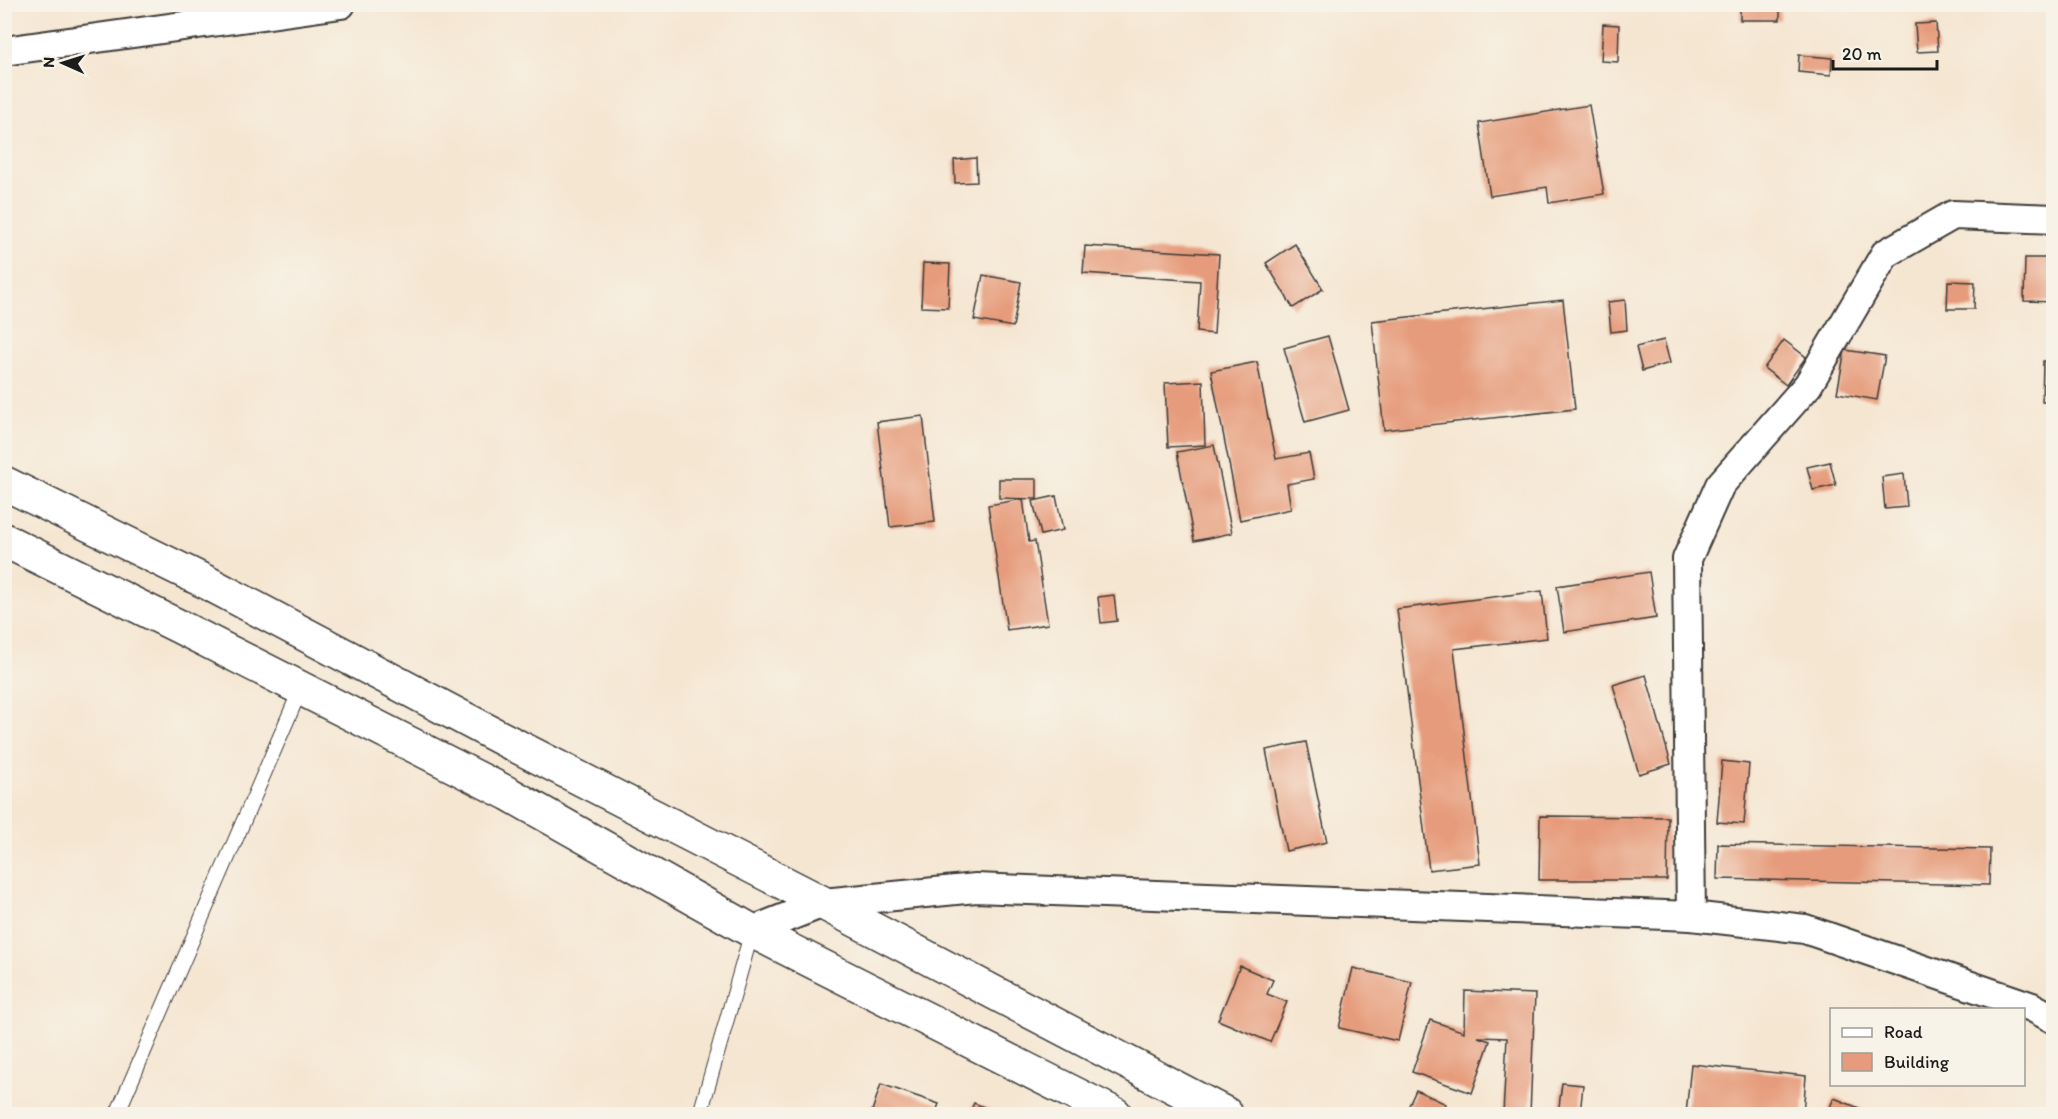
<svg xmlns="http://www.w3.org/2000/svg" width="2058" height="1119" font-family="Itim,sans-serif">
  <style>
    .building { fill: #e69c7c }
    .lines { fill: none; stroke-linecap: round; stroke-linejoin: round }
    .lane-casing { stroke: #3d3a37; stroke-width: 16 }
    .street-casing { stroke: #3d3a37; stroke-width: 32 }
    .primary-casing { stroke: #3d3a37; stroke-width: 36 }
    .lane { stroke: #fff; stroke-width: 14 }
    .street { stroke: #fff; stroke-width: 28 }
    .primary { stroke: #fff; stroke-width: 33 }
  </style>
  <rect width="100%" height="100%" fill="#f7f3e8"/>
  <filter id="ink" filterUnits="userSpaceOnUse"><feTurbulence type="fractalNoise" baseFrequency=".0167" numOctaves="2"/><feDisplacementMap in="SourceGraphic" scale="12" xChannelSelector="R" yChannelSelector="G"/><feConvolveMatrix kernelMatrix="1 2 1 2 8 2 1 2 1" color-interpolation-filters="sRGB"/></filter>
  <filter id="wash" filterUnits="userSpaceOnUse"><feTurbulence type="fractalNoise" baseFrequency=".008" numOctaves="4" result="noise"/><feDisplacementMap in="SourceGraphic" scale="24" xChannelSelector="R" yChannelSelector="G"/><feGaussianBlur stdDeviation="1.35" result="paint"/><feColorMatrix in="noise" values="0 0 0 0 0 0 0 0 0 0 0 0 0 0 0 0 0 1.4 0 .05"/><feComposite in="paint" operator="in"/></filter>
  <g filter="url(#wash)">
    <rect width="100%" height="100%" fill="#f5e6d2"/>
    <g id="blocks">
      <g class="building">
        <rect x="1740" y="5" width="40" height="15"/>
        <polygon points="1936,23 1938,51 1917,52 1915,24"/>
        <polygon points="1603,24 1619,25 1618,62 1601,61"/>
        <polygon points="1799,55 1832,58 1831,75 1798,72"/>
        <polygon points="1589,105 1604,194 1549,203 1547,187 1490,196 1479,123"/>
        <polygon points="976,158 977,182 955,183 954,160"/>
        <polygon points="1295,244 1323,289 1293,308 1266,263"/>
        <polygon points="1085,246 1219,254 1214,334 1197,332 1200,281 1083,273"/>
        <polygon points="2025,258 2054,258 2054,302 2024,301"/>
        <polygon points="923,263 950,264 948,308 921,307"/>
        <polygon points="983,275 1021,282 1013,327 974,320"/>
        <polygon points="1948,281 1975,282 1974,309 1947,309"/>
        <polygon points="1563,300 1575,409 1384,430 1372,321"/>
        <polygon points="1625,300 1627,330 1611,332 1608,302"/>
        <polygon points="1328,336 1349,410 1305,422 1284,348"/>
        <polygon points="1664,340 1670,363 1642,371 1636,347"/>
        <polygon points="1784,340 1806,357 1786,385 1764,368"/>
        <polygon points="1845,350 1885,356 1877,400 1837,393"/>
        <polygon points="2043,361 2054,361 2054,402 2042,402"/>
        <polygon points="1257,362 1276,459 1309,453 1314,479 1287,484 1291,509 1240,520 1211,371"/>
        <polygon points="1203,381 1205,445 1168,447 1165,383"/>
        <polygon points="923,416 935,522 890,527 877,422"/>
        <polygon points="1214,445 1232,533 1194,541 1177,452"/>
        <polygon points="1830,462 1836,485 1813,490 1807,467"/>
        <polygon points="1904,474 1907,507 1885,509 1882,477"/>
        <polygon points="999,479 1037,479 1037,499 999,498"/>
        <polygon points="1056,496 1063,530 1041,535 1033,501"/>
        <polygon points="1023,499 1029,542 1035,541 1048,624 1007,630 988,505"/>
        <polygon points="1649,572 1656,618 1564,632 1557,586"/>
        <polygon points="1542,591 1547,638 1454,649 1480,864 1429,870 1397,609"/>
        <polygon points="1114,595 1117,621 1101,623 1098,597"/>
        <polygon points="1646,675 1671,764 1639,774 1613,685"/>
        <polygon points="1306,742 1327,842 1286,851 1266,750"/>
        <polygon points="1722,761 1749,764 1744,824 1717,822"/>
        <polygon points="1540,816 1668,817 1667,880 1539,880"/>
        <polygon points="1718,844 1990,849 1989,885 1717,879"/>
        <polygon points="1240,966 1273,980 1267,994 1287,1002 1270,1042 1218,1020"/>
        <polygon points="1353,968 1412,982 1398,1041 1339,1028"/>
        <polygon points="1465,991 1535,994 1530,1114 1503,1114 1507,1038 1478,1037 1490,1041 1472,1093 1412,1072 1430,1020 1464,1032"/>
        <polygon points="1691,1064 1806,1076 1803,1114 1686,1114"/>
        <polygon points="1562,1083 1583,1085 1580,1114 1558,1114"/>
        <polygon points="881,1084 939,1104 935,1114 883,1114 872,1111"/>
        <polygon points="1416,1090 1446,1104 1441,1114 1405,1114"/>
        <polygon points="1834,1098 1874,1114 1827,1114"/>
        <polygon points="974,1103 996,1112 995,1114 969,1114"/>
        <polygon points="1446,1109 1460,1114 1444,1114"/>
      </g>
    </g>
  </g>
  <g filter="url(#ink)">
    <use href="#blocks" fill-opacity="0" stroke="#3d3a37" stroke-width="1.5"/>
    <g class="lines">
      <defs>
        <g id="lane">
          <polyline points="117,1114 301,688"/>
          <polyline points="700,1114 752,931"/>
        </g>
        <g id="street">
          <polyline points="4,51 341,4"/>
          <polyline points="1691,916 1687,559 1720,485 1808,385 1885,254 1953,215 2054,219"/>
          <polyline points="752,931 823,903 976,888 1691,916 1805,929 2032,1007 2054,1019"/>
        </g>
        <g id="primary">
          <polyline points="4,483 206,582 499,737 823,903 1226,1114"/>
          <polyline points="4,540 178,626 509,794 752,931 1115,1114"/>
        </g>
      </defs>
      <use href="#lane" class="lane-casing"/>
      <use href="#street" class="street-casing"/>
      <use href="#primary" class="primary-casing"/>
      <use href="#lane" class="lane"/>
      <use href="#street" class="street"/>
      <use href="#primary" class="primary"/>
    </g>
  </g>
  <rect width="2058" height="1119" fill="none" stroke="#f7f3e8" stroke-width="24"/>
  <rect x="1830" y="1008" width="195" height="78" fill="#f7f3e8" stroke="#9f9d96" stroke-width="1.5"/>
  <rect x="1842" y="1028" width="30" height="9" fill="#ffffff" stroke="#9f9d96" stroke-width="1.5"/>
  <text x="1884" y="1038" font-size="18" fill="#1c1c1c">Road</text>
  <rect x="1842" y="1053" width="30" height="18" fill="#e69c7c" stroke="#9f9d96" stroke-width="1.5"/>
  <text x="1884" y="1068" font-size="18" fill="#1c1c1c">Building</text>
  <g transform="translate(63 63) rotate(273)" stroke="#f7f3e8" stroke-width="4.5" paint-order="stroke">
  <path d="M0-4.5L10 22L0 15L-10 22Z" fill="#1c1c1c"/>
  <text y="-9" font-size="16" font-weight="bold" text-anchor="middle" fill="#1c1c1c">N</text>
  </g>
  <path d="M1833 60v9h104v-9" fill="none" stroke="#1c1c1c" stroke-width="3"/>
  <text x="1842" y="60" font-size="18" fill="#1c1c1c" stroke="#f7f3e8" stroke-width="4.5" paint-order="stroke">20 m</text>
</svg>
